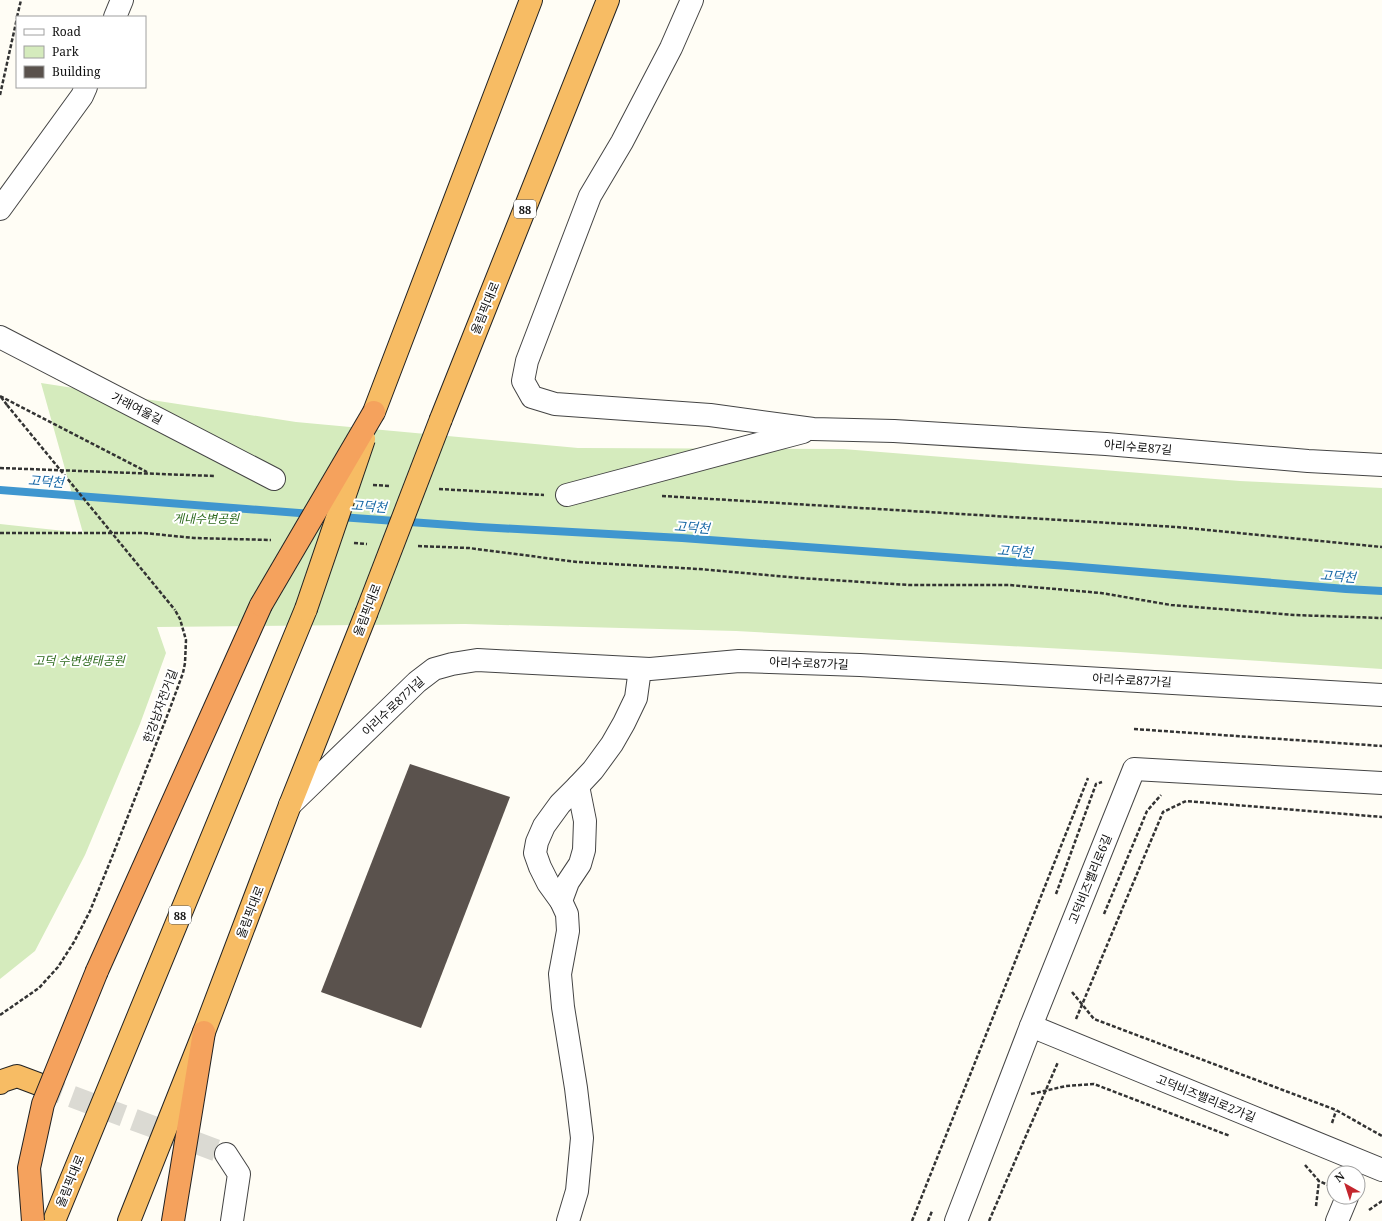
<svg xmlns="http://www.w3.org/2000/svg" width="1382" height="1221" font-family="'Noto Serif','Noto Sans KR',serif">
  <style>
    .green { fill: #d5ebbd }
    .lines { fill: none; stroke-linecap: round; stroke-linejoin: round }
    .stream { stroke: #3f96cf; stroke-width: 8 }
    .building { fill: #5a524d }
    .trunk-tunnel { stroke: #dbdad3; stroke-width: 22; stroke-dasharray: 22 11; stroke-linecap: butt }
    .minor-casing { stroke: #444; stroke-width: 24 }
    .trunk-casing { stroke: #222; stroke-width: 24 }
    .motorway-casing { stroke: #222; stroke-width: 24 }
    .path { stroke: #333; stroke-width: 2.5; stroke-dasharray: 4 2; stroke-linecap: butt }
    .minor { stroke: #fff; stroke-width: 22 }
    .trunk { stroke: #f7bc64; stroke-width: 22 }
    .motorway { stroke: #f5a25d; stroke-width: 22 }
    .trunk-bridge-casing { stroke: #222; stroke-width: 24; stroke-linecap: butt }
    .motorway-bridge-casing { stroke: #222; stroke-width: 24; stroke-linecap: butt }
    .path-bridge { stroke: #333; stroke-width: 2.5; stroke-dasharray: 4 2; stroke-linecap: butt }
    .trunk-bridge { stroke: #f7bc64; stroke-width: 22 }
    .motorway-bridge { stroke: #f5a25d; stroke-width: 22 }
    .labels { text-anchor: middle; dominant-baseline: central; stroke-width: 4; stroke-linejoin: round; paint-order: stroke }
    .shield { fill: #fff; stroke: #585858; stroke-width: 1 }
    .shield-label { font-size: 11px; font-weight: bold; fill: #111 }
    .street-label { font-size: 12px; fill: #111; stroke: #fff }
    .park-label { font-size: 12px; font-style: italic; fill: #2f6b1f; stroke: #fff }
    .water-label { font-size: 13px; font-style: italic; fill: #1768a6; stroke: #fff }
  </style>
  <rect width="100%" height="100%" fill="#fffdf5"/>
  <polygon class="green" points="41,383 296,422 578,448 843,449 1240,481 1382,488 1382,669 1120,652 736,631 465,624 157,627 166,653 140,724 85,855 35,951 0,979 0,524 83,533"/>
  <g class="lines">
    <g class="stream">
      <polyline points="0,490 312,514"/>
      <polyline points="340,517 479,527 682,538 1068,566 1346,589 1382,591"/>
    </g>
  </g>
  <polygon class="building" points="410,764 510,797 421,1028 321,992"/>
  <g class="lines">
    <polyline class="trunk-tunnel" points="41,1085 226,1154"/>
    <defs>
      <g id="minor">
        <polyline points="692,0 671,48 622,142 590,196 527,361 523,381 532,397 555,404 710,415 813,429 894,431 1106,444 1308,461 1382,465"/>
        <polyline points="115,17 122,0"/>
        <polyline points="0,209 82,96 86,87"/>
        <polyline points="0,337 274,479"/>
        <polyline points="567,495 803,432"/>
        <polyline points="290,805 417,682 434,669 452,664 477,660 650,669 739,661 860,665 1382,695"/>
        <polyline points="561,901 568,882 580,864 584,850 585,821 578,786"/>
        <polyline points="1031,1026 1382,1170"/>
        <polyline points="226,1154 239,1174 232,1221"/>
        <polyline points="568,1221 577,1191 582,1138 576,1088 563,1007 560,974 568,931 567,914 561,901 548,883 540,867 535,853 537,842 544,826 560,804 578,786 593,770 612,744 624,723 636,698 640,669"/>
        <polyline points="956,1221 1031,1026 1134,769 1382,783"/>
        <polyline points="1337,1221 1347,1197"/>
      </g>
      <g id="trunk">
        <polyline points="374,412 531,0"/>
        <polyline points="441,419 608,0"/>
        <polyline points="0,1083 2,1081 17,1076 41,1085"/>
        <polyline points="54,1221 306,609"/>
        <polyline points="129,1221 204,1032 290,805 366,614"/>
      </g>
      <g id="motorway">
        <polyline points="97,971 261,605"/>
        <polyline points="173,1221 204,1032"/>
      </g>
    </defs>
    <use href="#minor" class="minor-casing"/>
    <use href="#trunk" class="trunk-casing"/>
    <use href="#motorway" class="motorway-casing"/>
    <g class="path">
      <polyline points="17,17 21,0"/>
      <polyline points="0,95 17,18"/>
      <polyline points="0,396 147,472"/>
      <polyline points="1,397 7,405"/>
      <polyline points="0,468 214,476"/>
      <polyline points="373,485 390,486"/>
      <polyline points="439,489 544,495"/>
      <polyline points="662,496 1177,527 1382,547"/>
      <polyline points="0,533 144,533 194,538 271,540"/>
      <polyline points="354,543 367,544"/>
      <polyline points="418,546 469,548 577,562 699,569 800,578 909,585 1009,585 1101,593 1171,605 1294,615 1382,618"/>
      <polyline points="1134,729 1382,746"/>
      <polyline points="1056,894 1096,784 1102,782"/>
      <polyline points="1104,914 1147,811 1161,795"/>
      <polyline points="1072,992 1094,1019 1336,1110 1382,1136"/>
      <polyline points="0,1015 39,988 58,967 74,942 90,911 112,857 169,711 183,673 185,663 186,640 180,619 175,610"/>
      <polyline points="1076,1019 1163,812 1186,801 1382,817"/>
      <polyline points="1031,1094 1066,1086 1094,1084 1230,1136"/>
      <polyline points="1332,1123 1336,1111"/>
      <polyline points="1305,1165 1319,1181 1328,1185"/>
      <polyline points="1316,1206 1319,1181"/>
      <polyline points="1369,1210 1382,1201"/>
      <polyline points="912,1221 1088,778"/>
      <polyline points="928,1221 932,1211"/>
      <polyline points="989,1221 1058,1062"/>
    </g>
    <use href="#minor" class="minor"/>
    <use href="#trunk" class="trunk"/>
    <use href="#motorway" class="motorway"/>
    <defs>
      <g id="trunk-bridge">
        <polyline points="306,609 364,439"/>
        <polyline points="366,614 441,419"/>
      </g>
      <g id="motorway-bridge">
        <polyline points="261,605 374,412"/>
        <polyline points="33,1221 29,1168 43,1104 97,971"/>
      </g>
    </defs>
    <use href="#trunk-bridge" class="trunk-bridge-casing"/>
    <use href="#motorway-bridge" class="motorway-bridge-casing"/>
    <polyline class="path-bridge" points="7,405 175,610"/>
    <use href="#trunk-bridge" class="trunk-bridge"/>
    <use href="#motorway-bridge" class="motorway-bridge"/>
  </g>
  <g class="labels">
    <g class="shield">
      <rect x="514" y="200" width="22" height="18" rx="3"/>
      <rect x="169" y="906" width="22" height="18" rx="3"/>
    </g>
    <g class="shield-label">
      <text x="525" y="209">88</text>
      <text x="180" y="915">88</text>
    </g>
    <g class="street-label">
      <text transform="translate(485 308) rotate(-68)">올림픽대로</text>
      <text transform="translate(137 408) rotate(27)">가래여울길</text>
      <text transform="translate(1138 447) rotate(5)">아리수로87길</text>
      <text transform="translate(367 610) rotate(-69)">올림픽대로</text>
      <text transform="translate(809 663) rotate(2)">아리수로87가길</text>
      <text transform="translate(1132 680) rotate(3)">아리수로87가길</text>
      <text transform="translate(160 706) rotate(-70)">한강남자전거길</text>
      <text transform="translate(393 706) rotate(-43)">아리수로87가길</text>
      <text transform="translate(1090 879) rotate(-68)">고덕비즈밸리로6길</text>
      <text transform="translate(250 912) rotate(-69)">올림픽대로</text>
      <text transform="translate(1206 1098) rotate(22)">고덕비즈밸리로2가길</text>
      <text transform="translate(70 1181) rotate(-68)">올림픽대로</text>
    </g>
    <g class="park-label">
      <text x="206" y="518">게내수변공원</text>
      <text x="79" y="660">고덕 수변생태공원</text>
    </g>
    <g class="water-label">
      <text transform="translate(46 481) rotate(4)">고덕천</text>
      <text transform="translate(369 506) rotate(4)">고덕천</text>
      <text transform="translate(692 527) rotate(4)">고덕천</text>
      <text transform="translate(1015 551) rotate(4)">고덕천</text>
      <text transform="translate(1338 576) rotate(4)">고덕천</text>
    </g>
  </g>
  <rect x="16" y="16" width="130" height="72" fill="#ffffff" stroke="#a0a0a0"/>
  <rect x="24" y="29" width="20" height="6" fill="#ffffff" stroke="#a0a0a0"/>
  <text x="52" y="36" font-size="12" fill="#111111">Road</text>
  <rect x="24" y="46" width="20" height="12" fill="#d5ebbd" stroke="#a0a0a0"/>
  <text x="52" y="56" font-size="12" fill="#111111">Park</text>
  <rect x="24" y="66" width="20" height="12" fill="#5a524d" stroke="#a0a0a0"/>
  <text x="52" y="76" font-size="12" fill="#111111">Building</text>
  <g transform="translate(1346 1185) rotate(321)"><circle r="19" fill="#ffffff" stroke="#a0a0a0"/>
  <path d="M0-3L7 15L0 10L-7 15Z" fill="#c4262e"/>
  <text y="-6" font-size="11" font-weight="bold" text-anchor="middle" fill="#111111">N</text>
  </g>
</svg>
